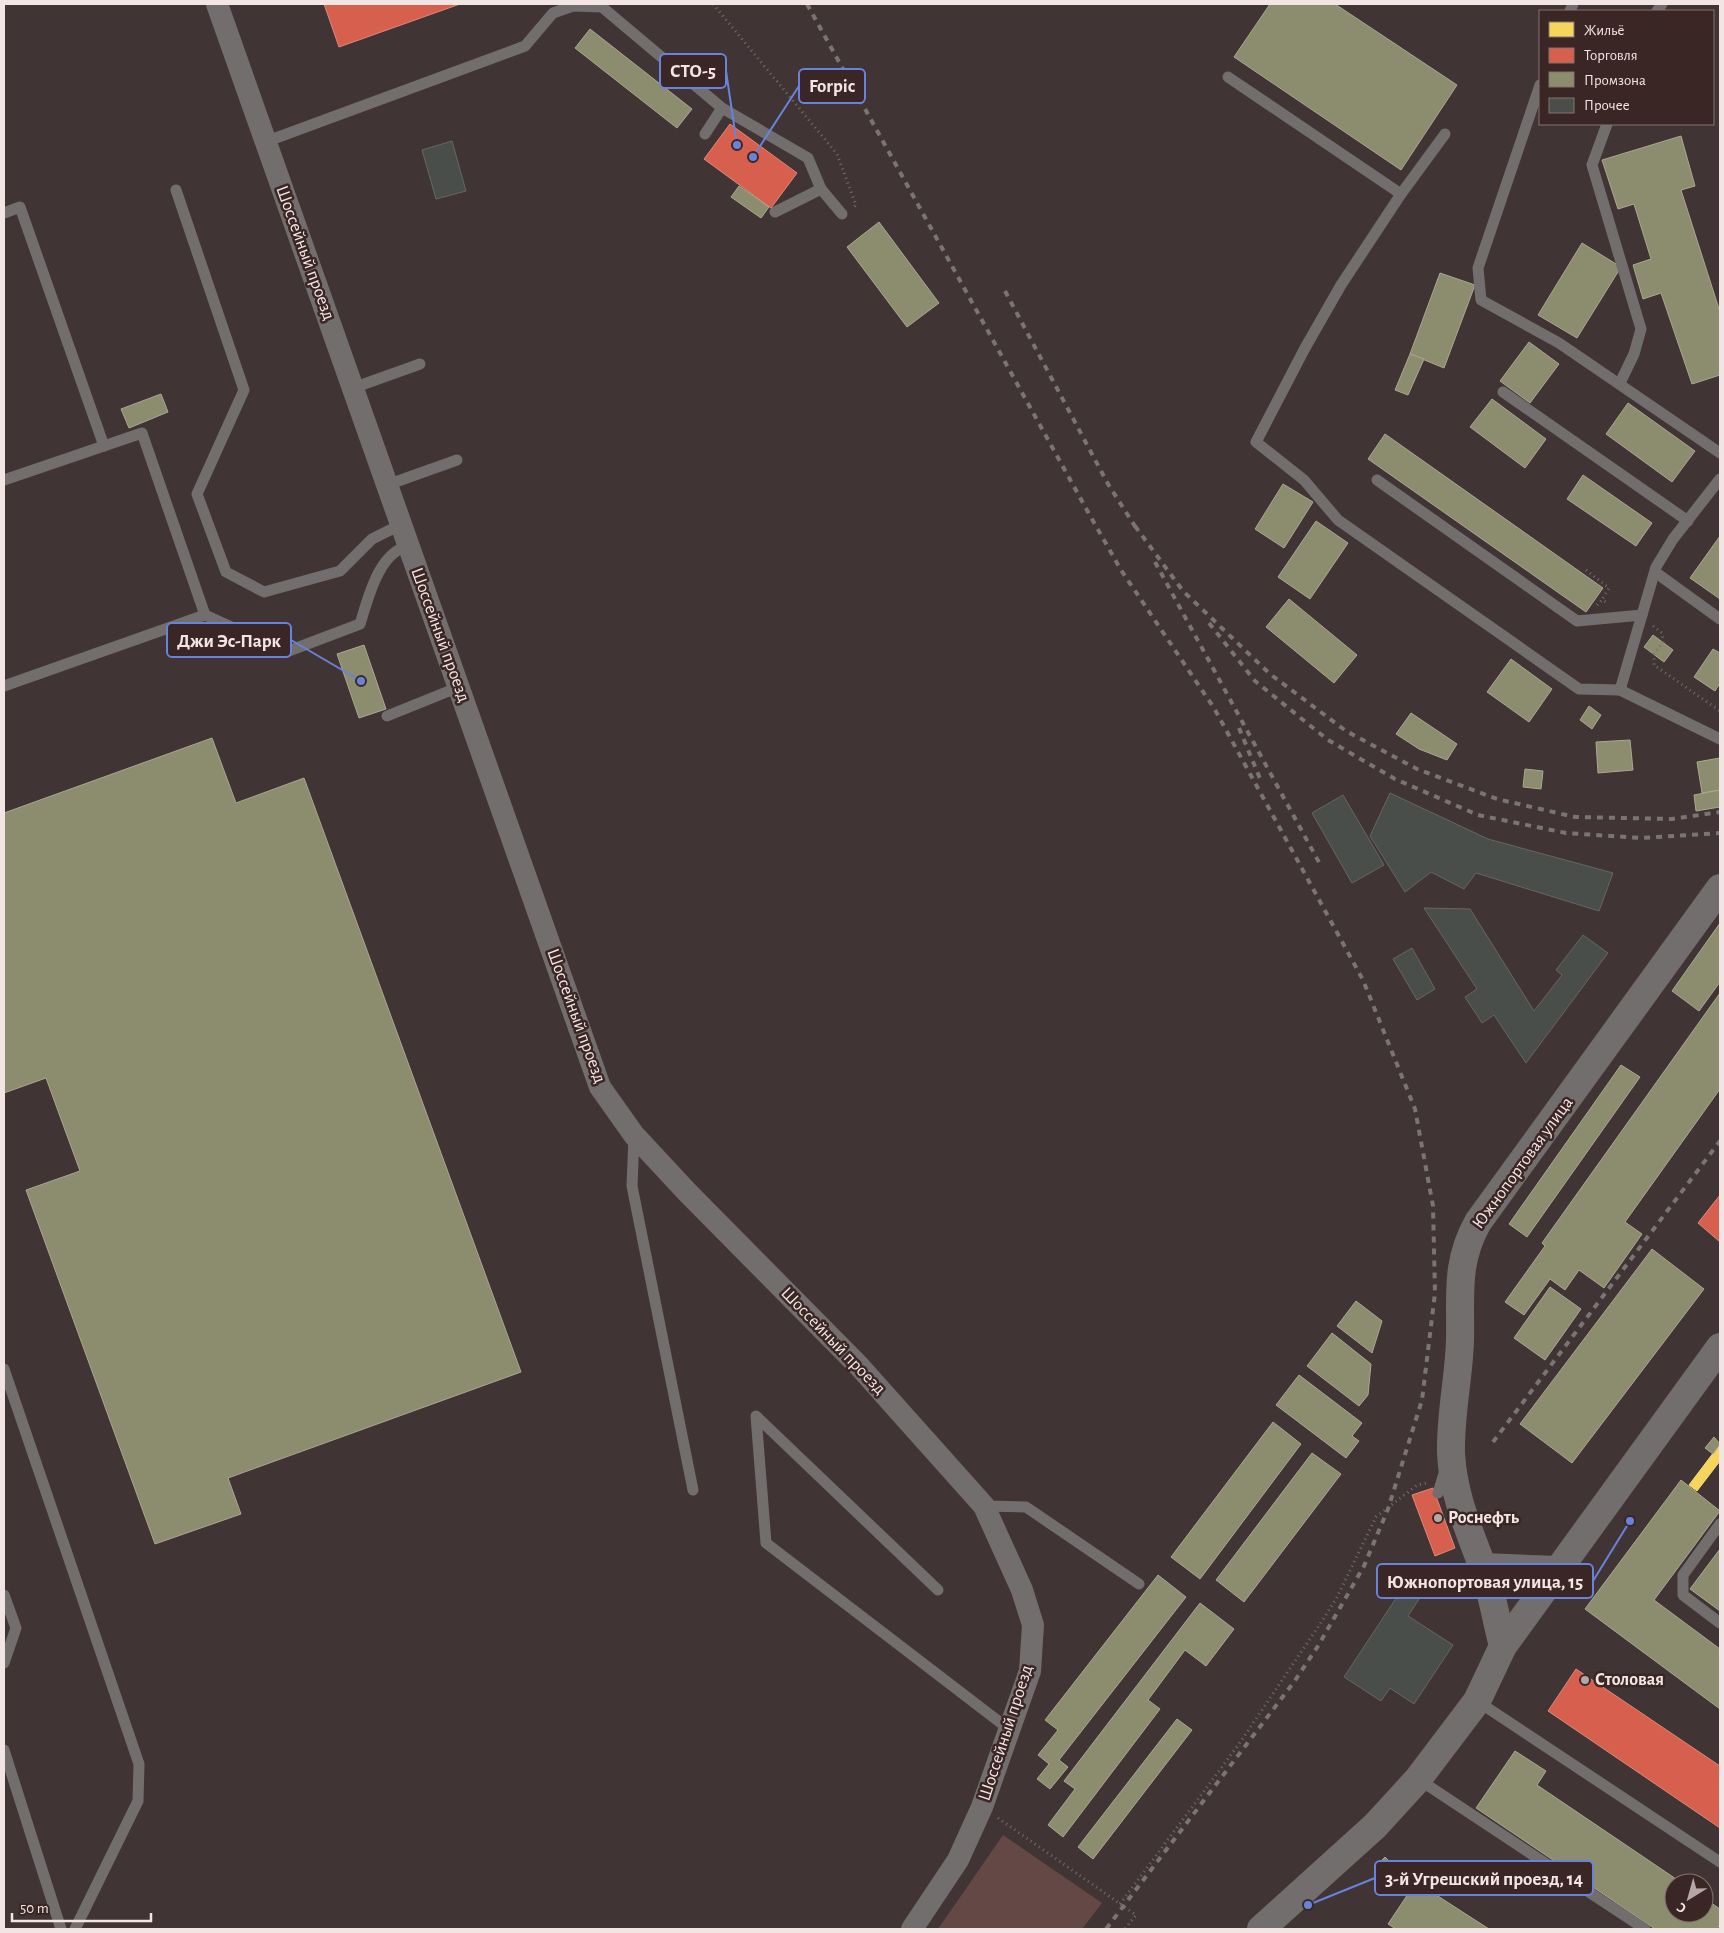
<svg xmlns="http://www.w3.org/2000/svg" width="1724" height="1933" font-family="'Alegreya Sans',sans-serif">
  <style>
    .green { fill: #634845 }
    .homes { fill: #f6d55c; stroke: #f5da84 }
    .shops { fill: #d6604d; stroke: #de887a }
    .industry { fill: #8c8c6e; stroke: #aba791 }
    .building { fill: #4a4e4a; stroke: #666664 }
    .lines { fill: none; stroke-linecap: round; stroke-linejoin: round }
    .path { stroke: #736d6d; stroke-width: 3; stroke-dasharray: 1 4; stroke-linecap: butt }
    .service { stroke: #736e6e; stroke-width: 11 }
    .minor { stroke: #736e6e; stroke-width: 22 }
    .tertiary { stroke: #736e6e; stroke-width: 28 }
    .rail { stroke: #7a7474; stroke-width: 4; stroke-dasharray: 6 6; stroke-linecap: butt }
    .poi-dot { fill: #b4a7a6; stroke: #3a2725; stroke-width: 2 }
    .labels { text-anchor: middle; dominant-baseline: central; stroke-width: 5; stroke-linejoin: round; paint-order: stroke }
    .street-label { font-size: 18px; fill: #f2e5e3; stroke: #3a2725 }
    .poi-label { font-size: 18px; font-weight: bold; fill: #f2e5e3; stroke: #3a2725; text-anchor: start }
    .leader { fill: none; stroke: #6883dc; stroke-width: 2 }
    .callout-dot { fill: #6883dc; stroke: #3a2725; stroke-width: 2 }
    .callout { fill: #3a2725; stroke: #6883dc; stroke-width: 2 }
    .callout-label { font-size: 19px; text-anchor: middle; font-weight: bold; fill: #f2e5e3 }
  </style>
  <rect width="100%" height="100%" fill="#403534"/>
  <polygon class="green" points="1003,1835 1102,1903 1082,1929 938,1929"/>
  <polygon class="homes" points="1720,1444 1720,1461 1697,1491 1689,1485"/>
  <g class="shops">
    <polygon points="324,4 460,4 339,47"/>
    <polygon points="730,124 797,173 771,208 704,159"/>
    <polygon points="1720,1195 1720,1242 1698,1223"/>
    <polygon points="1433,1488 1455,1548 1435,1556 1412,1495"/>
    <polygon points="1576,1669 1720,1766 1720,1828 1548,1711"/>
  </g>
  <g class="industry">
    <polygon points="1270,4 1335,4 1457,85 1401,170 1234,57"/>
    <polygon points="590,29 692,109 677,128 575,48"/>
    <polygon points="1681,136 1695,186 1681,190 1720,312 1720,375 1692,384 1661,293 1643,299 1633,265 1651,259 1634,204 1618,209 1602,160"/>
    <polygon points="739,186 769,207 761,218 731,197"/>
    <polygon points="879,222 939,303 907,327 847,247"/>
    <polygon points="1582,243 1621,267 1577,338 1538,315"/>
    <polygon points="1440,273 1475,285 1444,368 1410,354"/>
    <polygon points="1529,342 1559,364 1530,403 1500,381"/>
    <polygon points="1410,354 1424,359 1408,395 1395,390"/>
    <polygon points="161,394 168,412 129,428 121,409"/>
    <polygon points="1492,399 1546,439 1525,468 1470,427"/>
    <polygon points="1628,403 1695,451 1672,482 1606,434"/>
    <polygon points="1385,434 1603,588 1586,612 1368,459"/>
    <polygon points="1583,475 1652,523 1636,546 1567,499"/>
    <polygon points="1283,484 1313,502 1284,548 1255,529"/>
    <polygon points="1316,521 1348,543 1310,599 1278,577"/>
    <polygon points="1720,536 1720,599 1690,578"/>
    <polygon points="1289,599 1357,655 1334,683 1266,627"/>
    <polygon points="1653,635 1673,650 1664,662 1644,647"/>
    <polygon points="364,645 386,709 359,718 337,654"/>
    <polygon points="1713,649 1720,653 1720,683 1715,691 1694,677"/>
    <polygon points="1511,659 1552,689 1529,722 1487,692"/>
    <polygon points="1589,706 1601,715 1592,729 1580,720"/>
    <polygon points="1411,713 1457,744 1447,760 1419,749 1396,734"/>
    <polygon points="212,738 236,803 304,778 521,1372 228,1478 241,1514 155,1544 26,1190 80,1171 46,1078 4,1093 4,813"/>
    <polygon points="1630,740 1633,770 1598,773 1596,742"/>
    <polygon points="1720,758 1720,790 1702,793 1697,762"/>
    <polygon points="1525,769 1543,771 1541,789 1523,787"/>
    <polygon points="1720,790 1720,807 1696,811 1694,795"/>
    <polygon points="1720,923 1720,982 1699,1011 1672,991"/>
    <polygon points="1720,993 1720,1089 1625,1222 1642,1234 1604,1288 1579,1270 1565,1290 1550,1279 1524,1315 1505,1302 1545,1246 1542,1243"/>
    <polygon points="1621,1065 1640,1077 1527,1237 1509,1224"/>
    <polygon points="1652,1249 1704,1289 1572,1463 1520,1424"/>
    <polygon points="1550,1287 1581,1309 1545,1360 1514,1338"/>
    <polygon points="1356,1301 1382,1321 1372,1353 1337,1326"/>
    <polygon points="1332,1333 1371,1364 1368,1395 1359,1406 1307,1366"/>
    <polygon points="1299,1375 1362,1423 1352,1436 1359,1441 1346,1458 1276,1405"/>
    <polygon points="1273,1422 1301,1444 1200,1579 1171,1557"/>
    <polygon points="1714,1437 1720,1444 1713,1454 1705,1448"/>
    <polygon points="1312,1453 1341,1474 1244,1602 1216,1580"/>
    <polygon points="1681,1480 1720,1511 1654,1600 1720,1649 1720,1709 1585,1609"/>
    <polygon points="1720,1549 1720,1611 1690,1589"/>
    <polygon points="1158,1575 1186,1597 1059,1760 1068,1767 1050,1789 1037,1779 1049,1764 1038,1755 1058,1730 1045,1720"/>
    <polygon points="1200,1603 1234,1629 1206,1666 1185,1650 1148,1700 1160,1709 1063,1837 1048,1825 1075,1789 1064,1781"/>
    <polygon points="1177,1719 1192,1730 1093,1859 1078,1847"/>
    <polygon points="1515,1751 1546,1771 1537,1785 1682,1883 1674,1883 1674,1913 1704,1913 1704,1898 1720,1909 1720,1924 1717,1929 1655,1929 1476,1808"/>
    <polygon points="1385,1857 1396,1868 1388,1877 1376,1866"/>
    <polygon points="1416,1882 1489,1929 1396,1929 1388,1924"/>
  </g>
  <g class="building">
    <polygon points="452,141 466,191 436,199 422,150"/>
    <polygon points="1390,793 1488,839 1613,873 1599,911 1476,873 1464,889 1431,872 1405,892 1370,836"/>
    <polygon points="1343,795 1384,865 1352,883 1312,813"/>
    <polygon points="1424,908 1470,909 1534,1011 1562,975 1556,970 1583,935 1608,953 1526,1063 1494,1015 1482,1023 1465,997 1477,989"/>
    <polygon points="1412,948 1435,989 1417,1000 1393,959"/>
    <polygon points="1416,1568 1432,1579 1408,1616 1453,1645 1414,1704 1390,1688 1381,1701 1344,1677"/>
  </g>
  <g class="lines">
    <g class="path">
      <polyline points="713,4 837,154 856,205 854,207"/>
      <polyline points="1586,570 1609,588 1602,600"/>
      <polyline points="1597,605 1602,600 1608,603"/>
      <polyline points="1653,626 1662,633 1663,642 1654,654 1654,665 1720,711"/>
      <polyline points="998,1818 1136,1915 1125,1929"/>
      <polyline points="1120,1904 1239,1744 1318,1627 1336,1599 1376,1517 1417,1485 1427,1483"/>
    </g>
    <g class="service">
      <polyline points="1570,11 1573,4"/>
      <polyline points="1657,11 1662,4"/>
      <polyline points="1228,77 1401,194 1341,285 1305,348 1256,442 1304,480 1338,520 1579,689 1620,690"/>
      <polyline points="1540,85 1478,268 1481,300 1559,343 1720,453"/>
      <polyline points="1607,124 1592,165 1641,329 1634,354 1620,383"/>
      <polyline points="705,134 722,108"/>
      <polyline points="265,142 525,46 553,13 573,6 602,7 722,108 808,158 821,189 775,212"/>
      <polyline points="821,189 842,214"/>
      <polyline points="176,190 244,390 197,494 226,572 264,592 340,571 372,539 400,525"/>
      <polyline points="1401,194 1445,134"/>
      <polyline points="4,213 20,207 104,446"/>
      <polyline points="353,388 420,364"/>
      <polyline points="1503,392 1688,521"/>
      <polyline points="1720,479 1673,539 1656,567 1620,690 1720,739"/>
      <polyline points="4,480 142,433 205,615"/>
      <polyline points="1377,480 1577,621 1642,615"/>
      <polyline points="387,485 457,460"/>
      <polyline points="1655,572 1720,619"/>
      <path d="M4 686 205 615 286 652 360 624C368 599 378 553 408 546"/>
      <polyline points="387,716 459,687"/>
      <polyline points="634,1137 632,1186 693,1490"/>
      <polyline points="4,1369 139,1764 138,1801 75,1929"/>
      <polyline points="1438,1493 1445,1470"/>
      <polyline points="984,1506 1026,1507 1139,1584"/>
      <polyline points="1720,1524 1683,1575 1683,1595 1720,1623"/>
      <polyline points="938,1590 756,1416 766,1543 1010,1730"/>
      <polyline points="4,1595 16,1628 4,1663"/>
      <polyline points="1477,1701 1720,1862"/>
      <polyline points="4,1750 61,1929"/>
      <polyline points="1418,1779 1645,1929"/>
    </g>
    <polyline class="minor" points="217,4 600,1087 634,1135 687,1192 859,1366 984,1506 1022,1590 1033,1625 1030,1671 982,1807 958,1860 912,1929"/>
    <g class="tertiary">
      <polyline points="1483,1567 1557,1570"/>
      <path d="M1503 1646C1496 1620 1492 1591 1482 1565 1468 1528 1453 1494 1451 1453 1450 1415 1459 1377 1460 1340 1461 1295 1455 1263 1478 1222L1720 888"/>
      <polyline points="1261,1929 1375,1826 1418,1779 1477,1701 1503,1646 1720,1347"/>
    </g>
    <g class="rail">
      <polyline points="807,4 1088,512 1121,570 1214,708 1363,980 1415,1109 1433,1206 1435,1293 1422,1400 1388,1509 1364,1566 1318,1646 1294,1682 1106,1929"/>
      <polyline points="1005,291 1108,484 1138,531"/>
      <polyline points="1135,526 1183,591 1270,674 1346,731 1417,769 1497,799 1575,817 1672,819 1720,812"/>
      <polyline points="1155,562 1321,866"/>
      <polyline points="1209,623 1255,681 1328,740 1395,779 1478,815 1566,833 1641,838 1720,833"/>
      <polyline points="1239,728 1261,781"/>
      <polyline points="1493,1442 1720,1141"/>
    </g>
  </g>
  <g class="poi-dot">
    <circle cx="1438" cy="1518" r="5"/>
    <circle cx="1585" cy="1680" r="5"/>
  </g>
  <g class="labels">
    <g class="street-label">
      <text transform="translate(305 253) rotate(70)">Шоссейный проезд</text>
      <text transform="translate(440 635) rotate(70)">Шоссейный проезд</text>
      <text transform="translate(576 1016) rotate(70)">Шоссейный проезд</text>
      <text transform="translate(1523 1163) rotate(-54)">Южнопортовая улица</text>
      <text transform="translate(833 1341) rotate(46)">Шоссейный проезд</text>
      <text transform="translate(1006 1733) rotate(-72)">Шоссейный проезд</text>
    </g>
    <g class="poi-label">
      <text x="1448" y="1518">Роснефть</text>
      <text x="1595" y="1680">Столовая</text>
    </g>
  </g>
  <path class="leader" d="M737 145L726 71M753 157L799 86M361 681L291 640M1630 1521L1593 1581M1308 1905L1375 1878"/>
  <g class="callout-dot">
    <circle cx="737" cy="145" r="5"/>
    <circle cx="753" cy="157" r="5"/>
    <circle cx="361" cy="681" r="5"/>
    <circle cx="1630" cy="1521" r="5"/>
    <circle cx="1308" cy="1905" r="5"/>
  </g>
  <g class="callout">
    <rect x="660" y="54" width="66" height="34" rx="5"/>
    <rect x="799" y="69" width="66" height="34" rx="5"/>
    <rect x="167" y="623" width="124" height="34" rx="5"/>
    <rect x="1377" y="1564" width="216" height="34" rx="5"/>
    <rect x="1375" y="1861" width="218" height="34" rx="5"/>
  </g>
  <g class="callout-label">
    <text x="693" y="77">СТО-5</text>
    <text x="832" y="92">Forpic</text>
    <text x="229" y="647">Джи Эс-Парк</text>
    <text x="1485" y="1588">Южнопортовая улица, 15</text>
    <text x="1484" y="1885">3-й Угрешский проезд, 14</text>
  </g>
  <rect width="1724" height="1933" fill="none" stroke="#f2e5e3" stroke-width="10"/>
  <rect x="1539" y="10" width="175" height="115" fill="#3a2725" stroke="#847371"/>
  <rect x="1549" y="22" width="25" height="15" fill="#f6d55c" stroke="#847371"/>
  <text x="1584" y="35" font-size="15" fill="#f2e5e3">Жильё</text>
  <rect x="1549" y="48" width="25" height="15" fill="#d6604d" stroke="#847371"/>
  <text x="1584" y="60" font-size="15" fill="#f2e5e3">Торговля</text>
  <rect x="1549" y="72" width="25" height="15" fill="#8c8c6e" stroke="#847371"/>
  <text x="1584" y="85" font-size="15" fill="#f2e5e3">Промзона</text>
  <rect x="1549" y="98" width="25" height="15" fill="#4a4e4a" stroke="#847371"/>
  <text x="1584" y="110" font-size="15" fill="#f2e5e3">Прочее</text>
  <g transform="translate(1689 1898) rotate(217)"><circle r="24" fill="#3a2725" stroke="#847371"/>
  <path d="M0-4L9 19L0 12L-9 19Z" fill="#b4a7a6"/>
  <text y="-8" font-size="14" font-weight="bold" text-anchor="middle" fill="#f2e5e3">С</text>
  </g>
  <path d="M12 1913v8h139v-8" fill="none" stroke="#f2e5e3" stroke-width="2.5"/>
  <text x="20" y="1913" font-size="15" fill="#f2e5e3" stroke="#3a2725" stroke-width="4" paint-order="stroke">50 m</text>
</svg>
